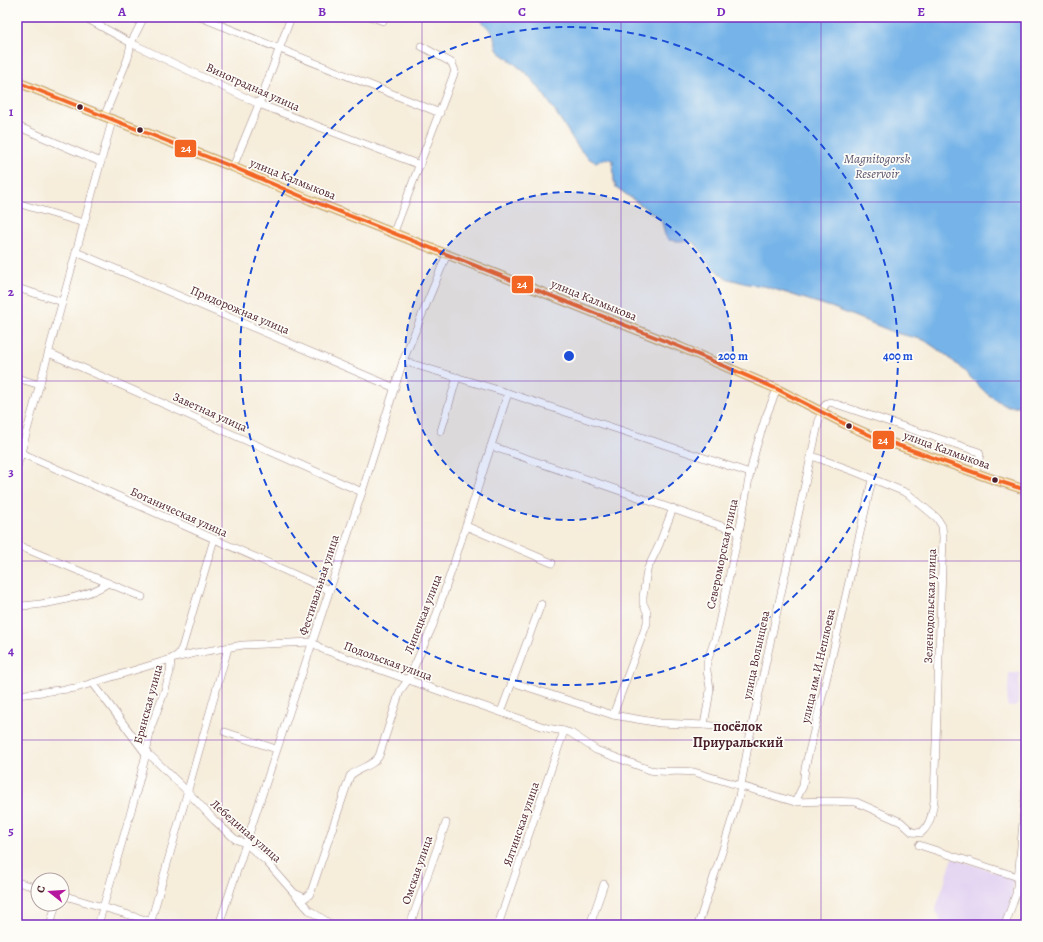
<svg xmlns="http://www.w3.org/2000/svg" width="1043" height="942" font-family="Alegreya,serif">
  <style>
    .built { fill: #e3d3f2 }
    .water { fill: #75b3e8; stroke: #60698a }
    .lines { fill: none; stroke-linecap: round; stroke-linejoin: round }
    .minor-casing { stroke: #a08683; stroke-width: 8 }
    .major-casing { stroke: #a08683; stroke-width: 10 }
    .minor { stroke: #fff; stroke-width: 7 }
    .major { stroke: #ecc669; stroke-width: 9 }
    .bus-1-casing { stroke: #fdfcf7; stroke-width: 7 }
    .bus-1 { stroke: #f26522; stroke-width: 4 }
    .grid { fill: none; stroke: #7b2cbf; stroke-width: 1; stroke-opacity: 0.55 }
    .ring { fill: none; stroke: #1d4ed8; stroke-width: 2; stroke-dasharray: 7 5 }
    .bus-dot { fill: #4a1f2b; stroke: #fdfcf7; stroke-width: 1.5 }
    .labels { text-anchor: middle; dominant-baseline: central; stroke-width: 3.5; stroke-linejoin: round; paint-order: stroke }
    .street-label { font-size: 12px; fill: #4a1f2b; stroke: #fdfcf7 }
    .water-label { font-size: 13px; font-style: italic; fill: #59536d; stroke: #fdfcf7 }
    .quarter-label { font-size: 14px; font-weight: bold; fill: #4a1f2b; stroke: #fdfcf7 }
    .centre { fill: #1d4ed8; stroke: #fdfcf7; stroke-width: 2 }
    .ring-label { font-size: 12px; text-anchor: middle; font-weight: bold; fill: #1d4ed8; stroke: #fdfcf7; stroke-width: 3.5; stroke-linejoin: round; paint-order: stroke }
    .line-badge { stroke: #fdfcf7; stroke-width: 1.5 }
    .badge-label { font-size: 11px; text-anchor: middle; font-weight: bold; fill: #fff }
    .neatline { fill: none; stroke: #7b2cbf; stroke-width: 1.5 }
    .grid-label { font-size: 13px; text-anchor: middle; font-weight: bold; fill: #7b2cbf }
  </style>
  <rect width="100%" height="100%" fill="#fdfcf7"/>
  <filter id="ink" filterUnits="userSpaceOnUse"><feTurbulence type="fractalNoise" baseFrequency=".025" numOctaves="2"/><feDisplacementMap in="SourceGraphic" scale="8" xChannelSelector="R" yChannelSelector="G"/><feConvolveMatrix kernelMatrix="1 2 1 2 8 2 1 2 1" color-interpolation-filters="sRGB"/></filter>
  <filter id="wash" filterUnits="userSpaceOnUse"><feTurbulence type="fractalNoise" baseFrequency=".012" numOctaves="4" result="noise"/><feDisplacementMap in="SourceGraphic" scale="16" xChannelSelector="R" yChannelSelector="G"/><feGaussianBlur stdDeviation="0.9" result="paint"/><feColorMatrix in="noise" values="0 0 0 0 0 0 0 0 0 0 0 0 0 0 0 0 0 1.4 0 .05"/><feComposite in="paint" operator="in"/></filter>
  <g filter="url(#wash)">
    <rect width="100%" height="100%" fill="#f6eddb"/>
    <g class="built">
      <polygon points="1009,673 1020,673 1018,706 1007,706"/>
      <polygon points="1026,856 1026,892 1022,891"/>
      <polygon points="953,858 1014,878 1011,905 1004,925 936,925 941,920 935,911"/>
    </g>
    <path class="water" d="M478 17H1026V406H1008L998 401 986 393 962 369 946 355 924 340 896 333 831 307 799 297 764 286 748 284 725 278 709 264 699 248 694 243 689 241H675L669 240C662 235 665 225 660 219L616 187 614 181 613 161C607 156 601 161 595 162 581 156 572 137 564 125 553 108 542 90 528 75 519 67 509 59 499 52L497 49 493 33Z"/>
  </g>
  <g filter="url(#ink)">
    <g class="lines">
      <defs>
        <g id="minor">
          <polyline points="84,17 131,43 259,104 420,165"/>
          <polyline points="200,17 440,113"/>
          <polyline points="372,17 383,21"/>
          <polyline points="104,117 128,58 131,43 144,17"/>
          <polyline points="17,126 101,162"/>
          <polyline points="233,167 259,104 291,17"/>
          <polyline points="17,203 84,223"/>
          <polyline points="394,232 455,71 452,63 421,46"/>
          <polyline points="76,252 395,388"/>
          <polyline points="17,288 63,302"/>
          <polyline points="49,353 362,492"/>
          <polyline points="403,361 508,393 750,473"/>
          <polyline points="17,378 40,385"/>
          <polyline points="508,393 491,446 739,532"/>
          <polyline points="441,431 457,377"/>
          <polyline points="21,453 329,590"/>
          <polyline points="17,467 112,121"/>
          <polyline points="466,526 552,563"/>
          <path d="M17 545 108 583C89 597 40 606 17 606"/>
          <polyline points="108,583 142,597"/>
          <polyline points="512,682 613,715 660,723 704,725 751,730"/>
          <polyline points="93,683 146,754 152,757 188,792 214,820 235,839 245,843 266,861 309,910 332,925"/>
          <path d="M17 695 76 688 171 659 195 653 243 645 312 642 322 649 448 694 547 728 564 731 571 733 596 750 650 770C665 773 680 770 694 772L795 802 803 786 805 768 836 639 872 480"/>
          <polyline points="501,712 541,604"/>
          <polyline points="613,715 647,623 647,612 643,603 643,597 647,570 659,545 673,508"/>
          <polyline points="704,725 709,697 710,688 707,671 707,662 716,636 739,532 750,473 756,448 765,419 777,389"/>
          <polyline points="225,732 276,749"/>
          <path d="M795 802 827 801 856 802 901 822 912 832 921 833C931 824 932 813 934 801L943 537 942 526 937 518 907 493 856 472 812 456"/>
          <polyline points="919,845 1018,877"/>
          <polyline points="17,882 38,888"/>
          <path d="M296 894 305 898 309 895 311 892 350 776C358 767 373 767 379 756L400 691 408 680 433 625 454 563 491 446"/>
          <polyline points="62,895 163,925"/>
          <polyline points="151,921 228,648"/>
          <polyline points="50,925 56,904"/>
          <polyline points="98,925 135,797 146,754 151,727 165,690 170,672 171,659 178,655 182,648 214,539"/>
          <polyline points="219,925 362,492 403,361 447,254"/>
          <polyline points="410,925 446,823"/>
          <polyline points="498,925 564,731"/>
          <polyline points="590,925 604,884"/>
          <polyline points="698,925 723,849 739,796 751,730 821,411 827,403 830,402 979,452 980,455 975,473"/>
          <polyline points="1005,925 1016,894 1019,869 1026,787"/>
        </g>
        <polyline id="major" points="17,82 233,167 310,200 680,347 777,389 845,424 872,436 998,481 1026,490"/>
      </defs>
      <use href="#minor" class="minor-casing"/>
      <use href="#major" class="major-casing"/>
      <use href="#minor" class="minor"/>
      <use href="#major" class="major"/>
      <defs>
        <polyline id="bus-1" points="17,82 233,167 310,200 680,347 777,389 845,424 872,436 998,481 1026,490"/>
      </defs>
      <use href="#bus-1" class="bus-1-casing"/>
      <use href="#bus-1" class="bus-1"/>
    </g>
  </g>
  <path class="grid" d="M222 17V925M422 17V925M621 17V925M821 17V925M17 202H1026M17 381H1026M17 561H1026M17 740H1026"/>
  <circle cx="569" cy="356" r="164" fill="#1d4ed8" fill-opacity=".12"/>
  <g class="ring">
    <circle cx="569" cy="356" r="164"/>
    <circle cx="569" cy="356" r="329"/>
  </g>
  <g class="bus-dot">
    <circle cx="80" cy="107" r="3.5"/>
    <circle cx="140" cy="130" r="3.5"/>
    <circle cx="849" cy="426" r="3.5"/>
    <circle cx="995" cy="480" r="3.5"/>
  </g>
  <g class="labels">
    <g class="street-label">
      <text transform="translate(253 87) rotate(24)">Виноградная улица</text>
      <text transform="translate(293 179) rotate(22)">улица Калмыкова</text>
      <text transform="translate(594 300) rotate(22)">улица Калмыкова</text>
      <text transform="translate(240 310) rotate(23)">Придорожная улица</text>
      <text transform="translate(210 412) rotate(24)">Заветная улица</text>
      <text transform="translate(947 450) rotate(20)">улица Калмыкова</text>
      <text transform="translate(179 512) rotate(24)">Ботаническая улица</text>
      <text transform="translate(722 554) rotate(-78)">Североморская улица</text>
      <text transform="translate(319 585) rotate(-72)">Фестивальная улица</text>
      <text transform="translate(930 606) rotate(-88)">Зеленодольская улица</text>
      <text transform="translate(423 614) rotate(-69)">Липецкая улица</text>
      <text transform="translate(756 655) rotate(-78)">улица Волынцева</text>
      <text transform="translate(388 661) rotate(20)">Подольская улица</text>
      <text transform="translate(818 666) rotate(-77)">улица им.И.Неплюева</text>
      <text transform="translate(148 704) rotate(-75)">Брянская улица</text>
      <text transform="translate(521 824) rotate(-71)">Ялтинская улица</text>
      <text transform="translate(246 831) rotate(41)">Лебединая улица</text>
      <text transform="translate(417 870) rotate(-71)">Омская улица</text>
    </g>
    <g class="water-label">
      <text x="877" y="158">Magnitogorsk<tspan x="877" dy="15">Reservoir</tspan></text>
    </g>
    <g class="quarter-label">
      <text x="738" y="726">посёлок<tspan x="738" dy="16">Приуральский</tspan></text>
    </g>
  </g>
  <circle cx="569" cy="356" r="6" class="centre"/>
  <g class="ring-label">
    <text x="733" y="360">200 m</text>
    <text x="898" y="360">400 m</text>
  </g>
  <g class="line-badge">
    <rect x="174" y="139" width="23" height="19" rx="4" fill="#f26522"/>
    <rect x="511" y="275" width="23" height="19" rx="4" fill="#f26522"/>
    <rect x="872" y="430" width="23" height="20" rx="4" fill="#f26522"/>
  </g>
  <g class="badge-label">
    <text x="186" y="152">24</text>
    <text x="522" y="288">24</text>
    <text x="883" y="444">24</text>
  </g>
  <rect width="1043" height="942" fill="none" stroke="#fdfcf7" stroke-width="44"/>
  <g transform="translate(50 892) rotate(287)"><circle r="19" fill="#fdfcf7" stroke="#b5a4a5"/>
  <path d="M0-3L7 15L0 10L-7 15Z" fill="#b5179e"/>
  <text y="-6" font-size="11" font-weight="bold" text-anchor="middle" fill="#4a1f2b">С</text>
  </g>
  <rect x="22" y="22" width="999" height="898" class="neatline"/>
  <g class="grid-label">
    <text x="122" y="16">A</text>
    <text x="322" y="16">B</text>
    <text x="522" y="16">C</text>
    <text x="721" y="16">D</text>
    <text x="921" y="16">E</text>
    <text x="11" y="116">1</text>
    <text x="11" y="296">2</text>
    <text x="11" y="476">3</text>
    <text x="11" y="655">4</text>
    <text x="11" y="835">5</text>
  </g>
</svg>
